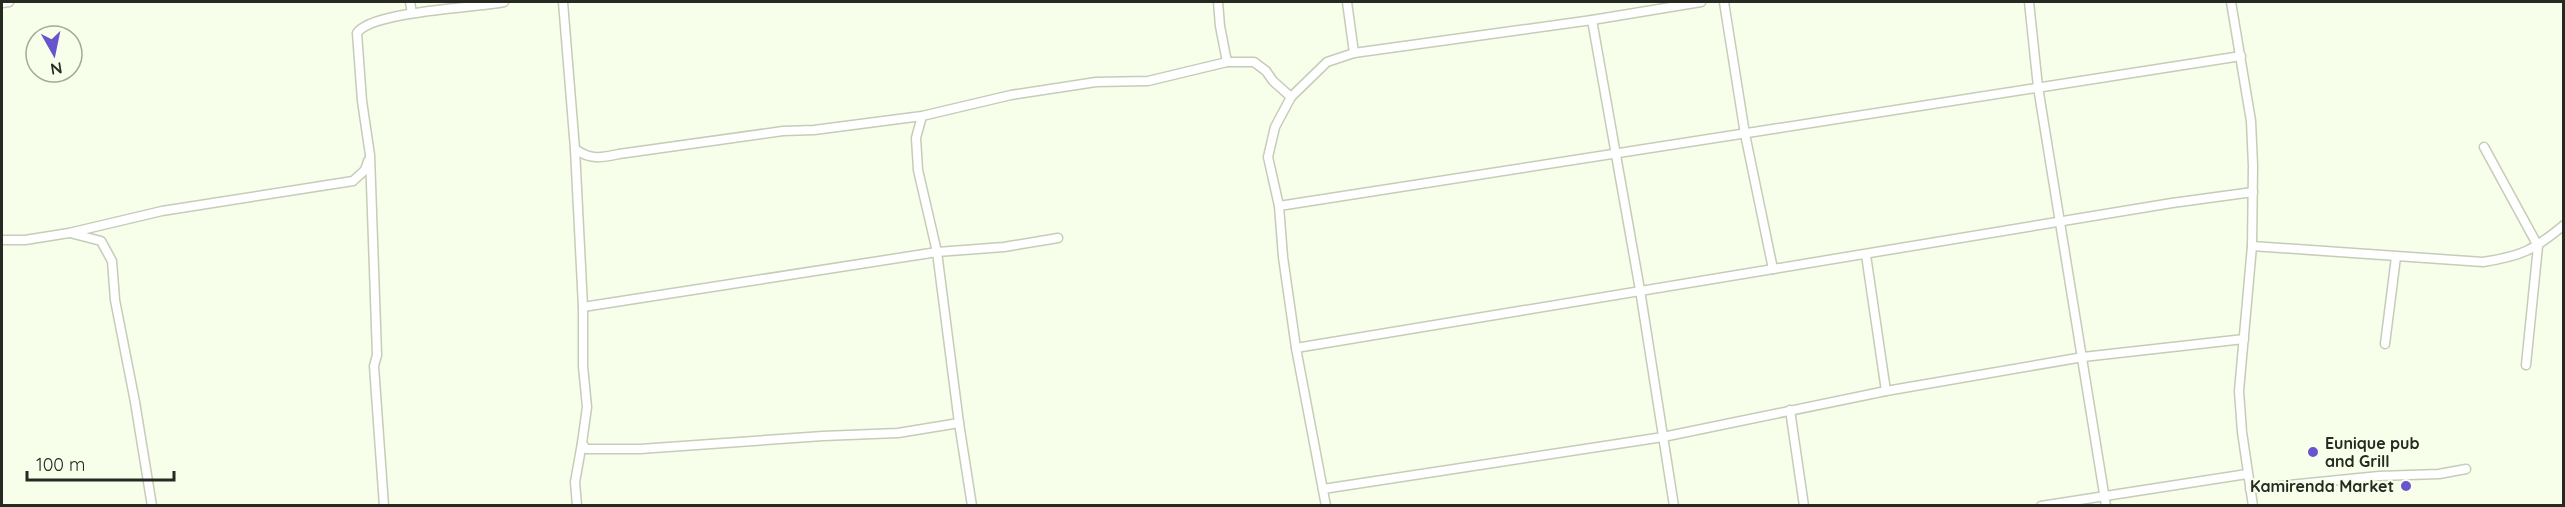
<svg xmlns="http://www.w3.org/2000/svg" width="2565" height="507" font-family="Quicksand,sans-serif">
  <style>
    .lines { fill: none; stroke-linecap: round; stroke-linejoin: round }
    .street-casing { stroke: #c5ccb8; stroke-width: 11 }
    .street { stroke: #fff; stroke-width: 8 }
    .poi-dot { fill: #6855ce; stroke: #f7feea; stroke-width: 2 }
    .labels { text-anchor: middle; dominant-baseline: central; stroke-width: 4.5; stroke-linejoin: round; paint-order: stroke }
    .poi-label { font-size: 16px; font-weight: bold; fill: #272a22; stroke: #f7feea; text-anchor: start }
  </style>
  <rect width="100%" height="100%" fill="#f7feea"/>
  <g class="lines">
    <defs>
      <g id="street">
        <polyline points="410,2 412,13"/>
        <polyline points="563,2 575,149 583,307 583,366 587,407 582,443 586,449 640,449 823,436 898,433 959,423"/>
        <polyline points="1218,2 1220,26 1227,62"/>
        <polyline points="1347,2 1354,53"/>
        <polyline points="1724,2 1745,134 1773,269"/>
        <polyline points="2029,2 2038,87 2106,506"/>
        <polyline points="2231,2 2251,121 2253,166 2252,246 2239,391 2242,432 2253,506"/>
        <polyline points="2,3 9,2"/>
        <polyline points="1592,20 1640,290 1674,506"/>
        <polyline points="922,116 916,138 918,170 937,252 959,423 972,506"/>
        <polyline points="2484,147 2538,246 2526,365"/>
        <path d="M575 149C590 160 601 158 619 154L783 131 814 130 922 116 1011 95 1096 82 1148 81 1227 62H1254L1266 71 1273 81 1291 97"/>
        <polyline points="1279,206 2241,56"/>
        <polyline points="70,233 101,241 112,261 115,300 135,402 152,506"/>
        <polyline points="2,240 25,240 69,233 162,211 353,181 365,170 368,161"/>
        <path d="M2252 246 2483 262C2522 256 2534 250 2564 225"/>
        <polyline points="1866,255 1886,391"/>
        <polyline points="583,307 937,252 1004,247 1058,238"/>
        <polyline points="2385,344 2396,257"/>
        <polyline points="1296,348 2172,203 2253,192"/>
        <polyline points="1790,410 1804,506"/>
        <polyline points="1323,489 1663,437 1886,391 2083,357 2244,339"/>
        <polyline points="2250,489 2379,476 2439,474 2466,469"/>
        <path d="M384 506 374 366 377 355 370 155 362 101 357 33C372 11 474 8 504 2"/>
        <polyline points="577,506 575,482 582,443"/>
        <polyline points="1326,506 1296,348 1283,257 1279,206 1268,157 1275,127 1291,97 1327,62 1354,53 1592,20 1701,2"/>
        <polyline points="2041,506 2247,474"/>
      </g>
    </defs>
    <use href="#street" class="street-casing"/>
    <use href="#street" class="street"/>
  </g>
  <g class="poi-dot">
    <circle cx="2313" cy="452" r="6"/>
    <circle cx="2406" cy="486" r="6"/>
  </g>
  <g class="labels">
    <g class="poi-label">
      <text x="2325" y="443">Eunique pub<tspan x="2325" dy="18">and Grill</tspan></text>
      <text x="2394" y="486" text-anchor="end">Kamirenda Market</text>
    </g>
  </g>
  <rect width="2565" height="507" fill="none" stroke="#272a22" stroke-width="6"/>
  <g transform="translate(54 54) rotate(171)"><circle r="28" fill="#f7feea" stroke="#a4a99a" stroke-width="1.5"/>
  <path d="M0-4.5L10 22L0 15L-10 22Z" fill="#6855ce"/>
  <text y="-9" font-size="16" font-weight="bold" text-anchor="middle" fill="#272a22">N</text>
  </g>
  <path d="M27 471v9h147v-9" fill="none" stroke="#272a22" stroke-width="3"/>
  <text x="36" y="471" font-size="18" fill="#272a22" stroke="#f7feea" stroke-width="4.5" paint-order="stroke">100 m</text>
</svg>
